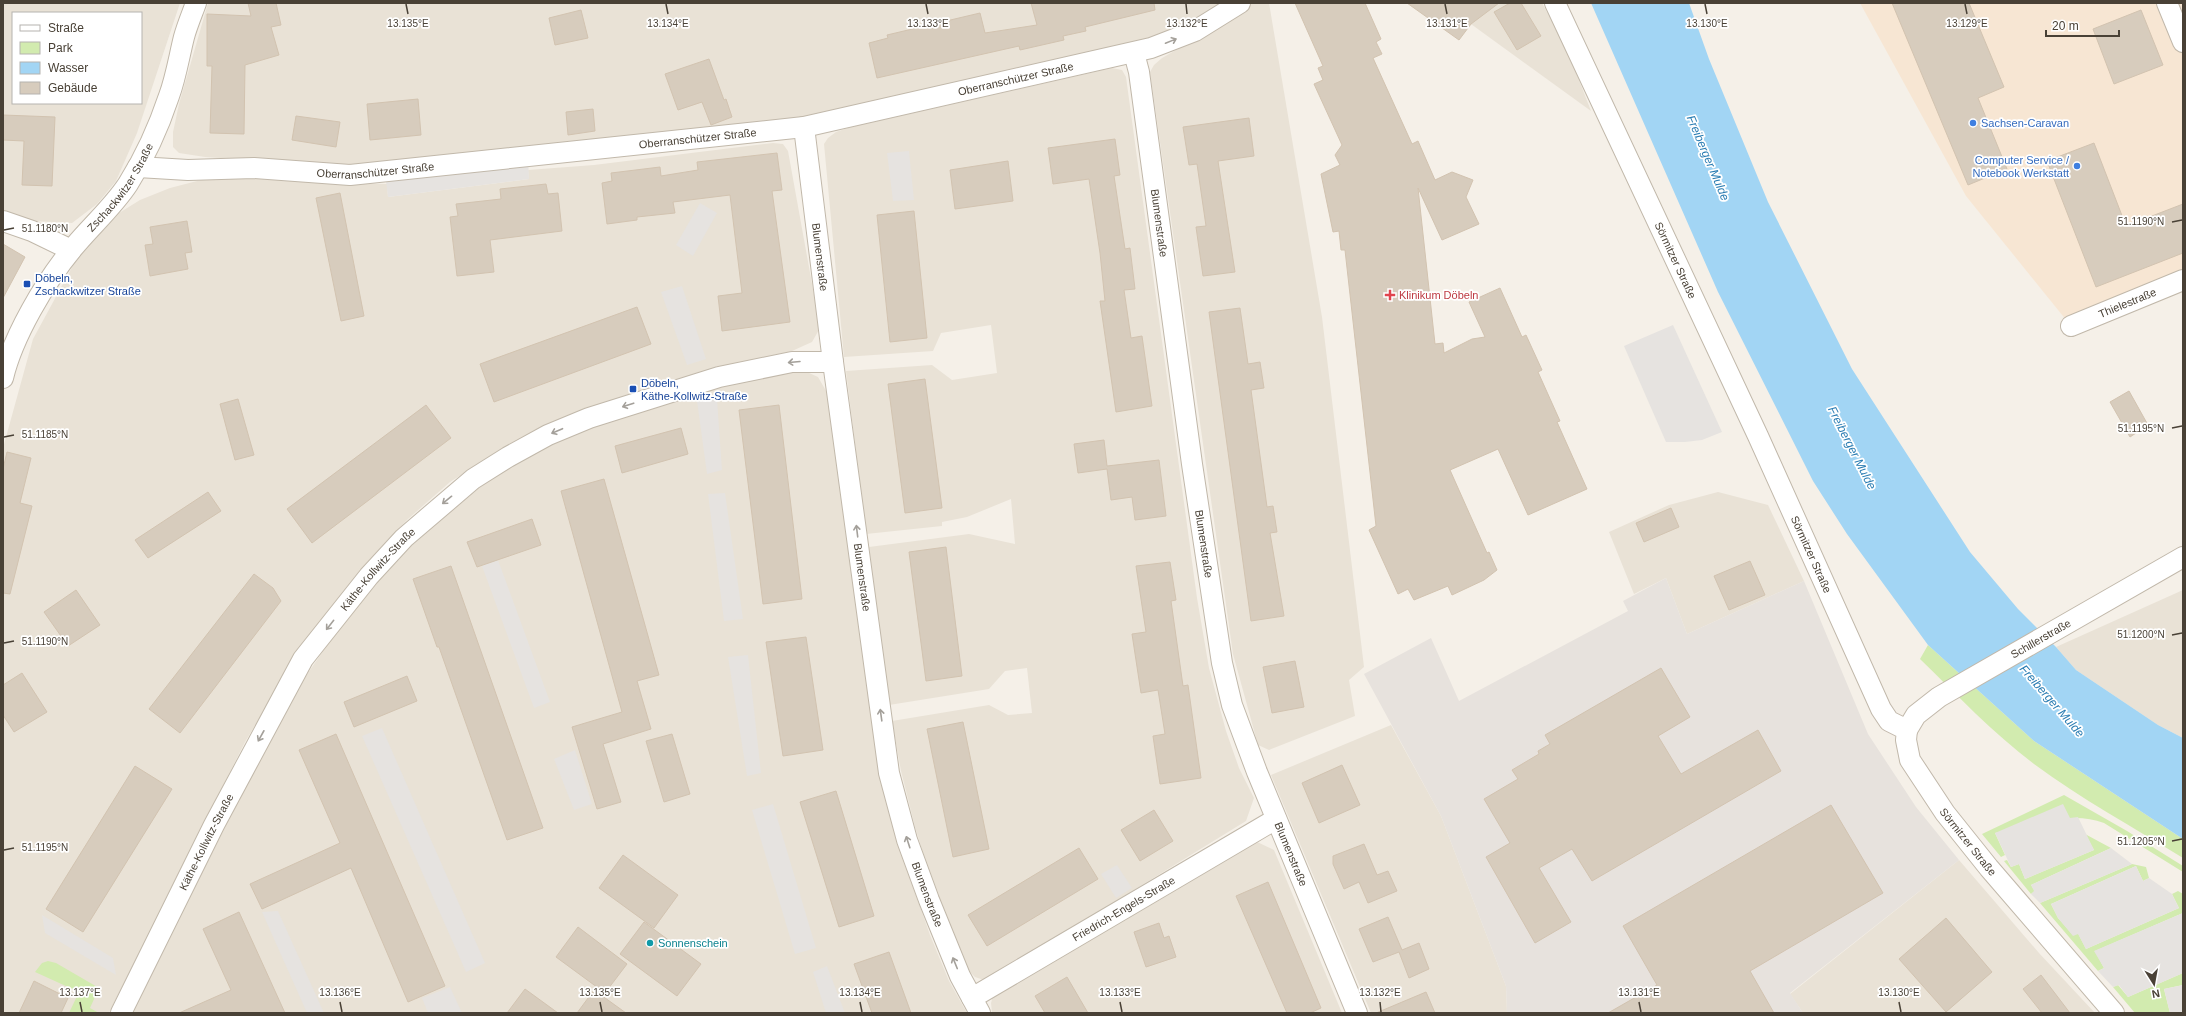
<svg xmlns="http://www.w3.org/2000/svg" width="2186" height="1016" font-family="Helvetica,sans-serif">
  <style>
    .residential { fill: #e9e2d6; fill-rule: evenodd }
    .commercial { fill: #f7e6d3 }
    .industrial { fill: #e7e2dd }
    .green { fill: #d2ebaf }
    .parking { fill: #e6e3e0 }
    .water { fill: #a2d5f4 }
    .building { fill: #d7ccbd; stroke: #d2c3b0 }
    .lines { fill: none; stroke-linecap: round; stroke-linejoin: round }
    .street-casing { stroke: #c1b8aa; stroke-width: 22 }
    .street { stroke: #fff; stroke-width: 20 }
    .oneway { stroke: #a4a09a }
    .ticks { fill: none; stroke: #494136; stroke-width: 1.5 }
    .shop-dot { fill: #3f7fe0; stroke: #fff; stroke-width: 1.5 }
    .transit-dot { fill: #1a4fb4; stroke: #fff; stroke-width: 1.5 }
    .health-dot { fill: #e0444e; stroke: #fff; stroke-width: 1.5 }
    .culture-dot { fill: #0f9aa8; stroke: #fff; stroke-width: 1.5 }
    .labels { text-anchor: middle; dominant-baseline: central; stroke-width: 3.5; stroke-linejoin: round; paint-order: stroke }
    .street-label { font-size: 11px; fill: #494136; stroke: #fff }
    .shop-label { font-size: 11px; fill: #366cbe; stroke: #fff; text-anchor: start }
    .transit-label { font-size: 11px; fill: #164399; stroke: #fff; text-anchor: start }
    .health-label { font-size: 11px; fill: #be3a42; stroke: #fff; text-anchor: start }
    .culture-label { font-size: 11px; fill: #0d838f; stroke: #fff; text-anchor: start }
    .water-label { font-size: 12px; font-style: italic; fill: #297cb2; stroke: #fff }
    .ticks-label { font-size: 10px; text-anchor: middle; fill: #494136; stroke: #fff; stroke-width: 3.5; stroke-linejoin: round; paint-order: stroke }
  </style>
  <rect width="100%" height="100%" fill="#f5f0e8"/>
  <g class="residential">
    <path d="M3 3H180L137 133 116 181 97 204 72 223 33 221 3 214ZM13 13H141V103H13Z"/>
    <polygon points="208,3 1224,3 1193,22 1155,39 830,114 770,123 353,167 205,157 179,153 173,147 173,132 179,104"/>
    <polygon points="1251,3 1269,3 1322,317 1364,667 1349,680 1355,716 1269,750 1258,745 1233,654 1150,72 1154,65 1162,58 1227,21"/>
    <polygon points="1442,3 1542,3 1567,49 1591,111"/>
    <polygon points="1112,68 1122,70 1126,77 1197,598 1209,668 1226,731 1239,768 1254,798 1246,821 991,978 984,980 975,977 969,971 932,882 915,827 901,771 892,721 989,705 1008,715 1032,713 1027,668 1005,671 989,689 889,705 869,547 969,534 1015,544 1011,499 967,517 942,522 942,526 866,534 846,371 932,365 952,380 997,373 991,325 941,333 933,351 844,357 824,144 828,138 836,132 851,127"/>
    <polygon points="773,143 783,144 788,151 820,328 812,342 792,351 716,368 585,409 534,431 498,451 450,482 408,519 367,562 302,647 245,742 109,1013 3,1013 3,448 33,339 77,258 111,218 140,200 170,188 201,180 262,177 345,183 387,184 388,197 529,179 528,170 594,165"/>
    <polygon points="795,371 807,372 818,377 829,396 896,838 930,935 949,981 967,1013 132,1013 245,785 303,680 349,614 400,555 455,502 509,464 585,428 721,386"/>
    <polygon points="1718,492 1768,505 1804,581 1687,634 1666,578 1634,594 1609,532 1669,505"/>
    <polygon points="2183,590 2183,738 2158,725 2076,670 2056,647"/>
    <polygon points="1391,725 1441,816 1506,986 1507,1013 1371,1013 1276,787 1271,775"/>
    <polygon points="1255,841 1274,850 1342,1013 992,1013 991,1003 993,996"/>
    <polygon points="1959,860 2039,953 2095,1013 1803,1013 1790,994"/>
  </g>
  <polygon class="commercial" points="1860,3 2183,3 2183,277 2071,326 1966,196"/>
  <polygon class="industrial" points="1666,578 1687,634 1804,581 1868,734 1916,807 1959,860 1790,993 1803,1013 1507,1013 1506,986 1441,816 1364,674 1431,638 1459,701 1628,611 1623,601"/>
  <g class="green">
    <path d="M1928 645 2034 741 2183 839V858C2133 827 2081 799 2034 764 1993 733 1957 695 1920 659Z"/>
    <path d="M2064 795 2127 831 2183 866V872L2104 823C2070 810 2030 826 1995 833L2005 855 2001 857 1982 834Z"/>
    <polygon points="2085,834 2111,848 2031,885 2035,891 2031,894 2004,861 2007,860 2011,867 2019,864 2025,879 2094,850"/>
    <polygon points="2132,864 2146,867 2149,878 2143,881 2136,866 2051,904 2058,918 2073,935 2078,933 2086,949 2179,908 2172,894 2178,891 2183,894 2183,913 2095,951 2104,968 2098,971 2040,903"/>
    <polygon points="48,961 56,963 99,988 90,1008 99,1013 69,1013 79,992 35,972 42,963"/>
    <polygon points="2183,973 2183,985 2164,989 2170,1013 2135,1013 2113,987 2118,985 2128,997"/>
  </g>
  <g class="parking">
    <polygon points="909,151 914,200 893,201 887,153"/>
    <polygon points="528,157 529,179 388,197 385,173"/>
    <polygon points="700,203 717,213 693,256 676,245"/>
    <polygon points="682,286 706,359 687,365 661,292"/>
    <polygon points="1673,325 1722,432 1702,440 1685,442 1666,442 1624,346"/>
    <polygon points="717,399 722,470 707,474 697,401"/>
    <polygon points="725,493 743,619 724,621 708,494"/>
    <polygon points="498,560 550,702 534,708 482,566"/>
    <polygon points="748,655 761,773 747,776 728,657"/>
    <polygon points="382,728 485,963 466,972 362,736"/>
    <polygon points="575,750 592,804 574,810 554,759"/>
    <polygon points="773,804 816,948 795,954 752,810"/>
    <polygon points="2063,804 2070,818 2078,817 2094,850 2025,879 2019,864 2011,867 1995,833"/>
    <polygon points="2111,848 2132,864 2040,903 2031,894 2034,891 2031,885"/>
    <polygon points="1117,865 1132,888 1116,898 1101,874"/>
    <polygon points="2136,866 2143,881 2149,878 2172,894 2179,908 2086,949 2078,934 2073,936 2058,918 2051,904"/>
    <polygon points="278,911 324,1013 307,1013 262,912"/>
    <polygon points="2183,913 2183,973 2128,997 2119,985 2113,987 2098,971 2104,968 2094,951"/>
    <polygon points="42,915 113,958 116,975 45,933"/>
    <polygon points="827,966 845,1013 826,1013 813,972"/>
    <polygon points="2183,985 2183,1013 2170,1013 2164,989"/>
    <polygon points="450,987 462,1013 428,1013 422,998"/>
  </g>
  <polygon class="water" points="1591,3 1689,3 1709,59 1768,202 1852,369 1970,552 2018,609 2056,647 2076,670 2158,725 2183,738 2183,839 2034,741 1928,645 1847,534 1813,481 1718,292"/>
  <g class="building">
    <polygon points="248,3 276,3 281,25 271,27 279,55 245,65 244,134 210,133 212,66 207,66 207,14 251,16"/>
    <polygon points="1031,3 1154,3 1155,10 1085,27 1086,31 1063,36 1064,40 1020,50 1019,46 877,78 869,43 888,38 887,35 980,13 985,33 1037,25"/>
    <polygon points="1295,3 1365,3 1381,39 1376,42 1382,54 1373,58 1412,144 1418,141 1435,180 1452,172 1473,180 1466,197 1479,224 1442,240 1418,188 1435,344 1443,343 1444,353 1472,339 1485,337 1469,302 1500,288 1522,337 1526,335 1542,370 1538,372 1560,421 1557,422 1587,489 1528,515 1498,449 1450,470 1487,553 1489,552 1497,570 1484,580 1452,595 1448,586 1414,600 1408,589 1398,594 1369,530 1376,526 1345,250 1341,250 1339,231 1333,232 1321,174 1340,165 1335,155 1342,145 1314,84 1323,80 1318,68 1323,66"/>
    <polygon points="1407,3 1499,3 1471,24 1459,40"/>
    <polygon points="1510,3 1521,3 1541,36 1517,50 1494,12"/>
    <polygon points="1892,3 1969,3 2004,87 1978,98 2007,169 1968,185"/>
    <polygon points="581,10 588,38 555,45 549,18"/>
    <polygon points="2141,10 2163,65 2114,84 2093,29"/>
    <polygon points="709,59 724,100 726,99 732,117 711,125 702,102 678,110 665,74"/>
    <polygon points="418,99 421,135 370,140 367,104"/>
    <polygon points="593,109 595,131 568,135 566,112"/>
    <polygon points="3,115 55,117 52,186 22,185 24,141 3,140"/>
    <polygon points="296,116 340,122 336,147 292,140"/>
    <polygon points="1249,118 1254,156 1218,161 1235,272 1203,276 1196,227 1206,226 1197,164 1189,165 1183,127"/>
    <polygon points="1115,139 1120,175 1114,176 1125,249 1130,248 1135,289 1124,290 1131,338 1142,336 1152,406 1116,412 1100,301 1105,301 1100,253 1089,179 1053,184 1048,148"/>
    <polygon points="2094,143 2126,226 2183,204 2183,253 2096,287 2047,161"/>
    <polygon points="777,153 782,190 772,191 790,322 722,331 718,296 742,293 730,195 673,202 675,213 637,217 637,220 607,224 602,183 612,181 611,173 660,167 661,176 698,170 697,162"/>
    <polygon points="1008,161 1013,201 955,209 950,170"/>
    <polygon points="546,184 548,194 558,193 562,231 490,240 494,272 457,276 450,217 458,216 456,204 501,199 500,189"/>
    <polygon points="340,193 364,316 341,321 316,198"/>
    <polygon points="914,211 927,338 890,342 877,215"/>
    <polygon points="187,221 192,252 185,253 188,269 150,276 145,245 153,244 150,227"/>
    <polygon points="3,244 25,257 3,298"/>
    <polygon points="637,307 651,344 494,402 480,364"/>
    <polygon points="1240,308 1248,364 1260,362 1264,388 1251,390 1267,507 1273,506 1277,532 1270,533 1284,616 1251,621 1209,312"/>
    <polygon points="925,379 942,508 905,513 888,384"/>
    <polygon points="2129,391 2148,425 2130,437 2110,402"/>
    <polygon points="238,399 254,455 235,460 220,404"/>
    <polygon points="426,405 451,438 312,543 287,509"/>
    <polygon points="779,405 802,599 763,604 739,410"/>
    <polygon points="681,428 688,454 622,473 615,446"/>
    <polygon points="1104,440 1107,466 1159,460 1166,516 1135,520 1132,497 1111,500 1107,469 1078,473 1074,444"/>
    <polygon points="7,452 31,458 20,503 32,506 10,594 3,593 3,469"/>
    <polygon points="604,479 659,675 637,681 651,729 603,744 621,802 597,809 572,727 622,712 561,491"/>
    <polygon points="208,492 221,511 148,558 135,540"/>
    <polygon points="1671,508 1679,527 1644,542 1636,523"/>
    <polygon points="532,519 541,545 477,567 467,542"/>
    <polygon points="946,547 962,676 926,681 909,552"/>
    <polygon points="1750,561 1765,595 1729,610 1714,576"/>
    <polygon points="1170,562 1176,600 1171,601 1183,686 1188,685 1201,778 1160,784 1153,736 1165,734 1158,690 1141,693 1132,634 1146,632 1136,566"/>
    <polygon points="451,566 543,828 507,840 439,647 437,647 413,579"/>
    <polygon points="254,574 273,588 281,601 180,733 149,709"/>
    <polygon points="76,590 100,625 68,646 44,612"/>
    <polygon points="806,637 823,750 783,756 766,642"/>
    <polygon points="1295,661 1304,707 1272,713 1263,667"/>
    <polygon points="1661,668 1690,717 1658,736 1681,774 1758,730 1781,771 1592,881 1572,849 1539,868 1571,922 1535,943 1486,857 1510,843 1484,799 1518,779 1512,770 1539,754 1538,751 1550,744 1545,735"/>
    <polygon points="22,673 47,712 14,732 3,715 3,685"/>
    <polygon points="407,676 417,701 354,727 344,702"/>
    <polygon points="963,722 989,849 953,857 927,729"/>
    <polygon points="336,734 445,986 408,1002 351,868 262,909 250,884 340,843 299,750"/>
    <polygon points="672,734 690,794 664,802 646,741"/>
    <polygon points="1342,765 1360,805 1319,823 1302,783"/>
    <polygon points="135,766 172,789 83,932 46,909"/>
    <polygon points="836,791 874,916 839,927 800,802"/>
    <polygon points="1831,805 1883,893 1750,971 1774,1013 1608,1013 1657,985 1623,926"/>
    <polygon points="1154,810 1173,841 1140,861 1121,830"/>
    <polygon points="1364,844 1377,875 1388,871 1397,891 1368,903 1359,882 1344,889 1333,864 1333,856"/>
    <polygon points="1079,848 1098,879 987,946 968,915"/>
    <polygon points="623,855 678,895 654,928 599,888"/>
    <polygon points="1268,882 1321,1008 1310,1013 1287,1013 1236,896"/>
    <polygon points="239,912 285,1013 179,1013 231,990 203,929"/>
    <polygon points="1388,917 1402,950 1419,943 1429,969 1409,978 1399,952 1373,962 1359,929"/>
    <polygon points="1946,918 1992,972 1946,1012 1899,959"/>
    <polygon points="644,922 701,964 677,996 620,954"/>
    <polygon points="1159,923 1164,938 1169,936 1176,957 1146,967 1134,932"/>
    <polygon points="578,927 627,964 605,993 556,957"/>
    <polygon points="889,952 911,1013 872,1013 854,964"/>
    <polygon points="2041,975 2070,1013 2042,1013 2023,989"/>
    <polygon points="1067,977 1088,1013 1045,1013 1035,996"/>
    <polygon points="34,981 68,998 61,1013 19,1013"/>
    <polygon points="525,989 558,1013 507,1013"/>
    <polygon points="594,990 626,1013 577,1013"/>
    <polygon points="1426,992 1435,1013 1376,1013"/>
  </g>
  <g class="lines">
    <defs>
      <g id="street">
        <path id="s1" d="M1555 3 1758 436 1881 709 1889 721 1907 730 1906 740 1910 760 1945 813 1989 868 2114 1013"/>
        <polyline points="2167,3 2183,42"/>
        <path id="s2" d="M1134 53 1139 72 1192 464 1222 663 1232 705 1257 772 1357 1013"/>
        <path id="s3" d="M804 127 833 362 889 773 907 840 929 900 960 976 980 1013"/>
        <path id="s4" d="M138 167 188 170 254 168 350 175 804 127 1151 48 1195 31 1240 3"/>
        <polyline points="3,221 32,231 71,250"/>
        <path id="s5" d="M2071 326 2183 280"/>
        <path id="s6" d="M3 378C13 336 45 282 73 248 90 227 113 207 128 184 145 157 159 126 169 96 176 77 179 57 184 37 187 26 192 14 196 3"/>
        <path id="s7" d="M1907 730 1916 715 1939 697 2183 557"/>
        <path id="s8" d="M972 998 1276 819"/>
        <path id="s9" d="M121 1013 214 825 303 659 369 576 404 538 473 479 508 457 548 435 589 418 719 377 792 362H833"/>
      </g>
    </defs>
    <use href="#street" class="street-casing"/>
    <use href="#street" class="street"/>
  </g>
  <defs><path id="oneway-shaft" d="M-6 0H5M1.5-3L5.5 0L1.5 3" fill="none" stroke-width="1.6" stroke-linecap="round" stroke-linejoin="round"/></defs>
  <g class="oneway">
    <use href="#oneway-shaft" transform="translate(1171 41) rotate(-22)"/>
    <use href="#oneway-shaft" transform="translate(794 362) rotate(175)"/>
    <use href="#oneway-shaft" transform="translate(628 405) rotate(162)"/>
    <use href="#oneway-shaft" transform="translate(557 431) rotate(157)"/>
    <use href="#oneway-shaft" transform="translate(447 500) rotate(141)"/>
    <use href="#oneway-shaft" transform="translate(857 531) rotate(-97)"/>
    <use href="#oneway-shaft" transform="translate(330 625) rotate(128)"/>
    <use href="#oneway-shaft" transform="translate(881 715) rotate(-98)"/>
    <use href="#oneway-shaft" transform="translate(261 736) rotate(119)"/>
    <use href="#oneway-shaft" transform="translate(908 842) rotate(-108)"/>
    <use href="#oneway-shaft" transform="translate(955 963) rotate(-112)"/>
  </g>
  <path class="ticks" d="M406 4 408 14M666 4 668 14M926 4 928 14M1186 4 1187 14M1445 4 1447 14M1705 4 1707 14M1965 4 1967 14M2172 222 2182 220M4 230 14 228M2172 428 2182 426M4 437 14 435M2172 635 2182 633M4 643 14 641M2172 841 2182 839M4 850 14 848M80 1002 82 1012M340 1002 342 1012M600 1002 602 1012M860 1002 862 1012M1120 1002 1122 1012M1380 1002 1381 1012M1639 1002 1641 1012M1899 1002 1901 1012"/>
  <g class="shop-dot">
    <circle cx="1973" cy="123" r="4"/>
    <circle cx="2077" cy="166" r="4"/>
  </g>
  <g class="transit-dot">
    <rect x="23" y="280" width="8" height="8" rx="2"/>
    <rect x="629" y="385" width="8" height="8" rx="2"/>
  </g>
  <path class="health-dot" d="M1388 289h4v4h4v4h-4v4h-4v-4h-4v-4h4z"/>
  <circle class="culture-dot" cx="650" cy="943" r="4"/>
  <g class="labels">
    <g class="street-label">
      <text stroke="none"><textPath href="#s4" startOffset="886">Oberranschützer Straße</textPath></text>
      <text stroke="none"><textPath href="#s4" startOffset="562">Oberranschützer Straße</textPath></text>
      <text stroke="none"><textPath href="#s4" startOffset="238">Oberranschützer Straße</textPath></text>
      <text stroke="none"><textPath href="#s6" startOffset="226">Zschackwitzer Straße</textPath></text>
      <text stroke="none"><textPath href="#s2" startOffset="172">Blumenstraße</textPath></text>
      <text stroke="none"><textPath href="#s3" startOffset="131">Blumenstraße</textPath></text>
      <text stroke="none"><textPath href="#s1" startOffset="284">Sörmitzer Straße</textPath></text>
      <text stroke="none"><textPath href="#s5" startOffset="61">Thielestraße</textPath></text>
      <text stroke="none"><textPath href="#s2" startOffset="496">Blumenstraße</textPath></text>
      <text stroke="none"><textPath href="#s1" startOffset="608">Sörmitzer Straße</textPath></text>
      <text stroke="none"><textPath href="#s9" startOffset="515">Käthe-Kollwitz-Straße</textPath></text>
      <text stroke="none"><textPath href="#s3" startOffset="454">Blumenstraße</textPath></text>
      <text stroke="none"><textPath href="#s7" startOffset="164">Schillerstraße</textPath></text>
      <text stroke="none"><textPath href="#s1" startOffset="943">Sörmitzer Straße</textPath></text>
      <text stroke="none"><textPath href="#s9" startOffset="191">Käthe-Kollwitz-Straße</textPath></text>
      <text stroke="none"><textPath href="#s2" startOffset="820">Blumenstraße</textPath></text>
      <text stroke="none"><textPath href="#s3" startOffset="779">Blumenstraße</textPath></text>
      <text stroke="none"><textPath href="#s8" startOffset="176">Friedrich-Engels-Straße</textPath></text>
    </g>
    <g class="shop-label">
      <text x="1981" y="123">Sachsen-Caravan</text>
      <text x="2069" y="160" text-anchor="end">Computer Service /<tspan x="2069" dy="13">Notebook Werkstatt</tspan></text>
    </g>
    <g class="transit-label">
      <text x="35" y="278">Döbeln,<tspan x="35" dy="13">Zschackwitzer Straße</tspan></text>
      <text x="641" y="383">Döbeln,<tspan x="641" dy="13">Käthe-Kollwitz-Straße</tspan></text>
    </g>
    <g class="health-label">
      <text x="1399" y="295">Klinikum Döbeln</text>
    </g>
    <g class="culture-label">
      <text x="658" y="943">Sonnenschein</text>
    </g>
    <g class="water-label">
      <text transform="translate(1708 158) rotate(67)">Freiberger Mulde</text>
      <text transform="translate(1852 448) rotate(63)">Freiberger Mulde</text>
      <text transform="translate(2052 701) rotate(49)">Freiberger Mulde</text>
    </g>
  </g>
  <g class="ticks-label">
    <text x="408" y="27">13.135°E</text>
    <text x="668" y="27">13.134°E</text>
    <text x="928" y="27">13.133°E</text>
    <text x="1187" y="27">13.132°E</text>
    <text x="1447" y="27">13.131°E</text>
    <text x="1707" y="27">13.130°E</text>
    <text x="1967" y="27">13.129°E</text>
    <text x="2141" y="225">51.1190°N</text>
    <text x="45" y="232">51.1180°N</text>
    <text x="2141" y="432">51.1195°N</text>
    <text x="45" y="438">51.1185°N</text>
    <text x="2141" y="638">51.1200°N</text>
    <text x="45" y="645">51.1190°N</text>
    <text x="2141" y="845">51.1205°N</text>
    <text x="45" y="851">51.1195°N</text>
    <text x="80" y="996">13.137°E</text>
    <text x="340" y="996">13.136°E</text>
    <text x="600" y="996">13.135°E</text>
    <text x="860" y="996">13.134°E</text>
    <text x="1120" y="996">13.133°E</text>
    <text x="1380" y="996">13.132°E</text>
    <text x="1639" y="996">13.131°E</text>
    <text x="1899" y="996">13.130°E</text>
  </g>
  <rect width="2186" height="1016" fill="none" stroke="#494136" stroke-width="8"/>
  <rect x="12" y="12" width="130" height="92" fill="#ffffff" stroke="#b6b3af"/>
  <rect x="20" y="25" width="20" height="6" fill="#ffffff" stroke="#b6b3af"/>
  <text x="48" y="32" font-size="12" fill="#494136">Straße</text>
  <rect x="20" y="42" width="20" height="12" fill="#d2ebaf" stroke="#b6b3af"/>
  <text x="48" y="52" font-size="12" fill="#494136">Park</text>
  <rect x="20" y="62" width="20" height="12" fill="#a2d5f4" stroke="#b6b3af"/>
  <text x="48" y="72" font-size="12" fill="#494136">Wasser</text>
  <rect x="20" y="82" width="20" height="12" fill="#d7ccbd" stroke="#b6b3af"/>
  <text x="48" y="92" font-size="12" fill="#494136">Gebäude</text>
  <g transform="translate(2154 984) rotate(169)" stroke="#ffffff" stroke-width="3" paint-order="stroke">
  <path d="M0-3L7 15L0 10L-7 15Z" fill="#494136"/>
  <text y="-6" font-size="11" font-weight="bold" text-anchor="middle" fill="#494136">N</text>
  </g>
  <path d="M2046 30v6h73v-6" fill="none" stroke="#494136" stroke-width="2"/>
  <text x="2052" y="30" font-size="12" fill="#494136" stroke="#ffffff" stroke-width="3" paint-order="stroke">20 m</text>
</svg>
